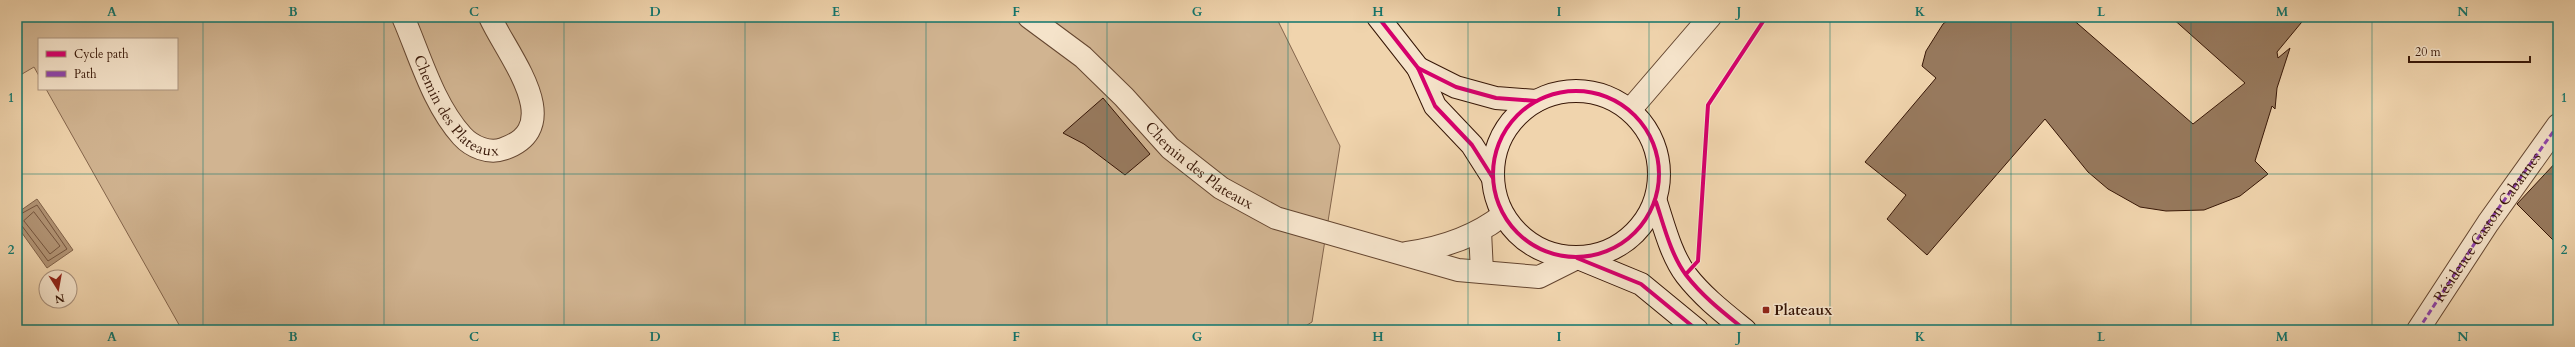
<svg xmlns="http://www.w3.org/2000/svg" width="2575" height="347" font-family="Cardo,serif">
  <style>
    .green { fill: #d1b491; stroke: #84654c }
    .water { fill: #b19374; stroke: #806148 }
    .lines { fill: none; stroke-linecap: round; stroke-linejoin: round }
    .shore { stroke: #74543d; stroke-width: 1 }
    .building { fill: #97795d; stroke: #371606 }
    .service-casing { stroke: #654630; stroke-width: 24 }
    .minor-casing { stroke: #654630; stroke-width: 24 }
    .tertiary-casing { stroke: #654630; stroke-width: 24 }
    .secondary-casing { stroke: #371606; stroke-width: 24 }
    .service { stroke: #f5e3ca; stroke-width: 22 }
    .minor { stroke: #f5e3ca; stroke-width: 22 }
    .tertiary { stroke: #f5e3ca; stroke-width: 22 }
    .secondary { stroke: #f5e3ca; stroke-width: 22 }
    .quiet { stroke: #8e44ad; stroke-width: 3; stroke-dasharray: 6 3; stroke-linecap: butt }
    .cycleway-casing { stroke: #f5e3ca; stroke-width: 6 }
    .cycleway { stroke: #d6006c; stroke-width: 4 }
    .grid { fill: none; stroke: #0f766e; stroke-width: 1; stroke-opacity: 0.55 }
    .poi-dot { fill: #8f2418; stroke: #f5e3ca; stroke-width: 1.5 }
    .labels { text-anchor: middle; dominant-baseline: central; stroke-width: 3; stroke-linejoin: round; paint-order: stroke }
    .street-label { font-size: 15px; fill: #371606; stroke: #f5e3ca }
    .poi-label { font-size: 15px; font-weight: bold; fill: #371606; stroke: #f5e3ca; text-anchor: start }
    .neatline { fill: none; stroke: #0f766e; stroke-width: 1.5 }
    .grid-label { font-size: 13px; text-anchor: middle; font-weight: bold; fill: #0f766e }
  </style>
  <rect width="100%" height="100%" fill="#f0d4ad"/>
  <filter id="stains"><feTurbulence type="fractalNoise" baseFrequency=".005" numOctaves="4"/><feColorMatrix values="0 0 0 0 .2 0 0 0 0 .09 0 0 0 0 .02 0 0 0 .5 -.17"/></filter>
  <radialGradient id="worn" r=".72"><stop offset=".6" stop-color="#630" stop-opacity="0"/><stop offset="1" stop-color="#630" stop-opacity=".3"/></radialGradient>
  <polygon class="green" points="17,17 1276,17 1340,146 1312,322 1299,330 182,330 46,89 177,89 177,39 39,39 39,76 34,67 17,77"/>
  <polygon class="water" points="37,199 73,250 47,268 17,226 17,213"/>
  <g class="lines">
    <g class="shore">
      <polygon points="34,212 60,246 50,254 24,221"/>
      <polyline points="17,216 37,205 67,249 48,261 22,226 17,224"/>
    </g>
  </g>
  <g class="building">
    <polygon points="1952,17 2070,17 2193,124 2245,83 2171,17 2306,17 2277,52 2278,58 2290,48 2277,88 2275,109 2272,106 2255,161 2268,174 2240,196 2204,210 2166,211 2140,207 2108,189 2088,172 2045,119 1927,255 1887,219 1906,195 1865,162 1936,78 1922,66 1926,51 1943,24"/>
    <polygon points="1103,98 1150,154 1125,175 1084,144 1063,133"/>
    <polygon points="2558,160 2558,245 2517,204"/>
  </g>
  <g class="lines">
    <defs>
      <polyline id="service" points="1480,231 1482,272"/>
      <g id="minor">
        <polyline points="1630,110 1710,17"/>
        <polyline points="2418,330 2488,223 2558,125"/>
      </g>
      <g id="tertiary">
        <path id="s1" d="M403 17C420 56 433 104 462 136 472 147 489 154 503 149 569 127 507 55 490 17"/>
        <path id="s2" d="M1029 17 1083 57 1124 97 1170 148 1221 188 1276 218 1458 270 1539 277 1577 258"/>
        <path d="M1407 253C1442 248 1475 237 1503 215"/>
      </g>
      <g id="secondary">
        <polyline points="1378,17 1418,68 1435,106 1472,145 1493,178"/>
        <polyline points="1418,68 1456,87 1496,98 1536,101"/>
        <circle cx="1576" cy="174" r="83"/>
        <path d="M1656 202C1664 226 1671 255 1686 275 1703 297 1724 313 1745 330"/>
        <polyline points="1578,258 1641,284 1697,330"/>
      </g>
    </defs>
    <use href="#service" class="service-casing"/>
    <use href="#minor" class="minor-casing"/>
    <use href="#tertiary" class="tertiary-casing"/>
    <use href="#secondary" class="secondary-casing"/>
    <use href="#service" class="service"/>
    <use href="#minor" class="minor"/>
    <use href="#tertiary" class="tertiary"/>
    <use href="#secondary" class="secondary"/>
    <path class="quiet" id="s3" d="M2418 330 2488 223 2558 125"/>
    <defs>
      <g id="cycleway">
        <polyline points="1378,17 1418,68 1435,106 1472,145 1493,178"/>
        <polyline points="1418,68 1456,87 1496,98 1536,101"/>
        <circle cx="1576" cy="174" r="83"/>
        <path d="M1656 202C1664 226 1671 255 1686 275 1703 297 1724 313 1745 330"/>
        <polyline points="1577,258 1641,284 1697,330"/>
        <polyline points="1686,274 1698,261 1708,105 1766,17"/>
      </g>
    </defs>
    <use href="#cycleway" class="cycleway-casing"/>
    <use href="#cycleway" class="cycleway"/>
  </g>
  <path class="grid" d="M203 17V330M384 17V330M564 17V330M745 17V330M926 17V330M1107 17V330M1288 17V330M1468 17V330M1649 17V330M1830 17V330M2011 17V330M2191 17V330M2372 17V330M17 174H2558"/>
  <rect class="poi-dot" x="1762" y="306" width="8" height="8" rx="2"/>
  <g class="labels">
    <g class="street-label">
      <text stroke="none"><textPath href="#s1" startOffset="108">Chemin des Plateaux</textPath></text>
      <text stroke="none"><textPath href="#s2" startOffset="227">Chemin des Plateaux</textPath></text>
      <text stroke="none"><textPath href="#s3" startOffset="124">Résidence Gaston Cabannes</textPath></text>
    </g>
    <g class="poi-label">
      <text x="1774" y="310">Plateaux</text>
    </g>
  </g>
  <rect width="2575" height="347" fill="none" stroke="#f0d4ad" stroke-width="44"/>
  <rect x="38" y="38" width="140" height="52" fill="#f5e3ca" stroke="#a9917c"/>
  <rect x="46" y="51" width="20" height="6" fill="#d6006c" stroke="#a9917c"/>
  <text x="74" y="58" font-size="12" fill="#371606">Cycle path</text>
  <rect x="46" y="71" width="20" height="6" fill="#8e44ad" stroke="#a9917c"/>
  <text x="74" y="78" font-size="12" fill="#371606">Path</text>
  <g transform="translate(58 289) rotate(169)"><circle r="19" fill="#f5e3ca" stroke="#a9917c"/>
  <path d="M0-3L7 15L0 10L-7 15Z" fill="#8f2418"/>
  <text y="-6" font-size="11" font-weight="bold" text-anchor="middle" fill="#371606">N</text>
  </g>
  <path d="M2409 56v6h121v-6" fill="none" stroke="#371606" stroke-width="2"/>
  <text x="2415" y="56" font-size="12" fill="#371606" stroke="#f5e3ca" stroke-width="3" paint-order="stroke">20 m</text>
  <rect x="22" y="22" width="2531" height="303" class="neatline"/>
  <g class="grid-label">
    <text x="112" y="16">A</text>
    <text x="293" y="16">B</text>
    <text x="474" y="16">C</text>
    <text x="655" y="16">D</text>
    <text x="836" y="16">E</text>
    <text x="1016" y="16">F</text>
    <text x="1197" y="16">G</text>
    <text x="1378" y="16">H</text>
    <text x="1559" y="16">I</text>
    <text x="1739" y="16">J</text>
    <text x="1920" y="16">K</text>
    <text x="2101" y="16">L</text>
    <text x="2282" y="16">M</text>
    <text x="2463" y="16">N</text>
    <text x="11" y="102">1</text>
    <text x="2564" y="102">1</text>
    <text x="11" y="254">2</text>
    <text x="2564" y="254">2</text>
    <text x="112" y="341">A</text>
    <text x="293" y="341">B</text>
    <text x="474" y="341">C</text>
    <text x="655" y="341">D</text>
    <text x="836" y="341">E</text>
    <text x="1016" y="341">F</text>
    <text x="1197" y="341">G</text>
    <text x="1378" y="341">H</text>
    <text x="1559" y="341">I</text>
    <text x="1739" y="341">J</text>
    <text x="1920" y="341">K</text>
    <text x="2101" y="341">L</text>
    <text x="2282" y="341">M</text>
    <text x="2463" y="341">N</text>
  </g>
  <rect width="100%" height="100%" filter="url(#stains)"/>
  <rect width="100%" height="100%" fill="url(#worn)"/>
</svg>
